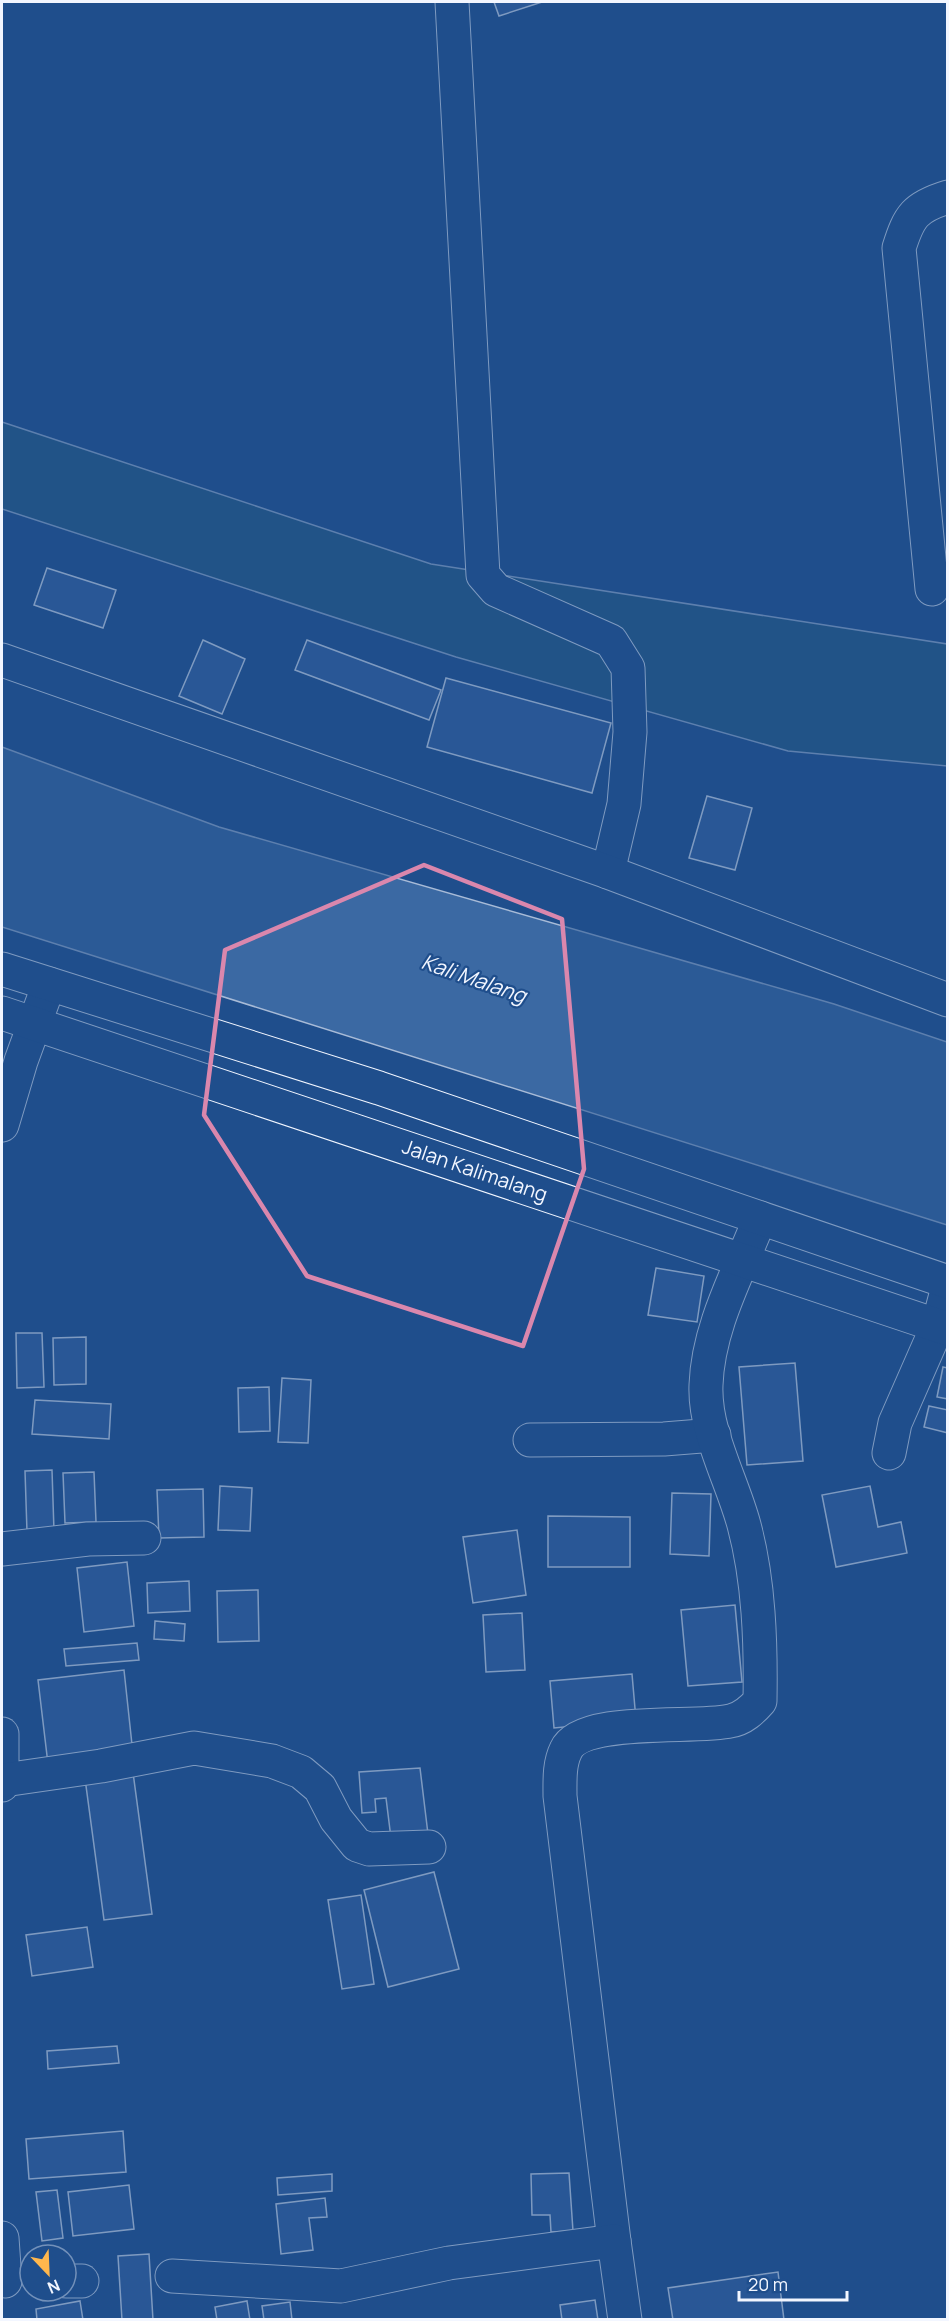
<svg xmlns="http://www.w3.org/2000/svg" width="949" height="2321" font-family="Manrope,sans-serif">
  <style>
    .green { fill: #245a82; stroke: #a8bbd7; stroke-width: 1.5 }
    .water { fill: #3b69a3; stroke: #a8bbd7; stroke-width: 1.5 }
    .building { fill: #3563a3; stroke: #f2f6ff; stroke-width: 1.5 }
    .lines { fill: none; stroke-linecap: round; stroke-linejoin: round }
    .minor-casing { stroke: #f2f6ff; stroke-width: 35 }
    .major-casing { stroke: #f2f6ff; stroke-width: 35 }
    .minor { stroke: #1f4e8c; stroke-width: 33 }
    .major { stroke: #1f4e8c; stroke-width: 33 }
    .marked { fill: none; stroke: #da87ad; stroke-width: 4.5; stroke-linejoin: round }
    .labels { text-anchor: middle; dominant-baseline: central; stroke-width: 4.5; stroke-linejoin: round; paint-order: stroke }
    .street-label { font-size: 20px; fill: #f2f6ff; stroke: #1f4e8c }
    .water-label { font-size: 21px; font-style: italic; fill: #f2f6ff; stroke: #1f4e8c }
  </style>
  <rect width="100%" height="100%" fill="#1f4e8c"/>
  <polygon class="green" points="2,422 431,564 947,644 947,766 788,751 456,657 2,509"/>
  <polygon class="water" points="2,747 219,827 834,1004 947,1042 947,1225 2,927"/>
  <g class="building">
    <polygon points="494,2 542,2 499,16"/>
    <polygon points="47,568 116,590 103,628 34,605"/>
    <polygon points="203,640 245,659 222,714 179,696"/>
    <polygon points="307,640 441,690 429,720 295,670"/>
    <polygon points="446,678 611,723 592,793 427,747"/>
    <polygon points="707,796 752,808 735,870 689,858"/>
    <polygon points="656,1268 704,1276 697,1322 648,1315"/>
    <polygon points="16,1333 42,1333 44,1387 17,1388"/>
    <polygon points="86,1337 86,1384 54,1385 53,1338"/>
    <polygon points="795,1363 803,1461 747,1465 739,1367"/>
    <polygon points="943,1367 948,1368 948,1399 937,1397"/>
    <polygon points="282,1378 311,1380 308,1443 278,1442"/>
    <polygon points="269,1387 270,1431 239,1432 238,1388"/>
    <polygon points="35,1400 111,1404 109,1439 32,1434"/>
    <polygon points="929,1406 948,1410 948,1433 924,1427"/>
    <polygon points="52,1470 54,1531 27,1532 25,1471"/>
    <polygon points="94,1472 96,1522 65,1523 63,1473"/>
    <polygon points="220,1486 252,1488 250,1531 218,1530"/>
    <polygon points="870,1486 878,1527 901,1522 907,1553 836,1567 822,1495"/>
    <polygon points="203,1489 204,1537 159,1538 157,1490"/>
    <polygon points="672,1493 711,1494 709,1556 670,1554"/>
    <polygon points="548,1516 630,1517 630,1567 548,1567"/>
    <polygon points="517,1530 526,1595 473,1603 463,1537"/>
    <polygon points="127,1562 134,1626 84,1632 77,1568"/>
    <polygon points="189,1581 190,1611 148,1613 147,1583"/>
    <polygon points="258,1590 259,1641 218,1642 217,1591"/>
    <polygon points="735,1605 742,1682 688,1686 681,1610"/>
    <polygon points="522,1613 525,1670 486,1672 483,1615"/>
    <polygon points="155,1621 185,1624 184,1641 154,1639"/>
    <polygon points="137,1643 139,1660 66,1666 64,1649"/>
    <polygon points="124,1670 133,1754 48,1764 38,1680"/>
    <polygon points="632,1674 636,1720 554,1728 550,1681"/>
    <polygon points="132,1765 152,1914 104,1920 84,1771"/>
    <polygon points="420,1768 428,1834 391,1838 386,1798 375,1799 376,1812 362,1813 359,1772"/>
    <polygon points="434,1872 459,1969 388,1987 364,1890"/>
    <polygon points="361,1895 374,1984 342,1989 328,1900"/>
    <polygon points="87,1927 93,1967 32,1976 26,1935"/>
    <polygon points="117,2046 119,2063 48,2069 47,2051"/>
    <polygon points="123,2131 126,2172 29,2179 26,2139"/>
    <polygon points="569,2173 573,2231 551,2232 550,2215 532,2215 531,2174"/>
    <polygon points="332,2174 332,2191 278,2195 277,2178"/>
    <polygon points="129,2185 134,2229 73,2236 68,2192"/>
    <polygon points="57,2190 63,2238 42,2241 36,2192"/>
    <polygon points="325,2198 327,2217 309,2218 313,2250 281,2254 276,2204"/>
    <polygon points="149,2254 153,2320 122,2320 118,2256"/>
    <polygon points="778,2272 784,2320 673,2320 668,2288"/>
    <polygon points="595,2300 598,2320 562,2320 560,2305"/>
    <polygon points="80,2301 83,2320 37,2320 36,2309"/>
    <polygon points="247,2301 250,2320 217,2320 215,2307"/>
    <polygon points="290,2302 292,2320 264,2320 262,2306"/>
  </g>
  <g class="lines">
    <defs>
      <g id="minor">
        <polyline points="452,2 483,575 496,590 611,641 628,668 630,732 624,804 608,872"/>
        <path d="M932 589 899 248C909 216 915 207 948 197"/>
        <polyline points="2,660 608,872 948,1000"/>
        <polyline points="2,1125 21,1061 49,984"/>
        <polyline points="530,1440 664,1439 714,1435"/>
        <polyline points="889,1453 895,1423 938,1325 948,1287"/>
        <polyline points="2,1549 88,1539 144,1538"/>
        <polyline points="2,1734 2,1785"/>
        <polyline points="4,1780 101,1766 194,1748 272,1761 301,1772 320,1788 336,1819 357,1845 369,1849 429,1847"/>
        <polyline points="2,2238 5,2281"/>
        <path d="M614 2241 560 1796C560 1781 559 1764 566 1750 581 1716 696 1729 730 1721 743 1719 752 1710 760 1701 761 1643 759 1581 744 1525 732 1480 704 1432 706 1385 708 1326 739 1272 760 1218"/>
        <polyline points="172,2276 341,2286 449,2263 614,2241 625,2320"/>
        <polyline points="66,2281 82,2281"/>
      </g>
      <g id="major">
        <polyline points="2,969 379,1088 948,1282"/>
        <polyline points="2,1013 948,1329"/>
      </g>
    </defs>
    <use href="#minor" class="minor-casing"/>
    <use href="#major" class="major-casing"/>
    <use href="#minor" class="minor"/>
    <use href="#major" class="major"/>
  </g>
  <path d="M0 0H949V2321H0ZM424 865 562 919 584 1169 523 1346 307 1276 204 1115 225 950Z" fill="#1f4e8c" fill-opacity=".55" fill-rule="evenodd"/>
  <path class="marked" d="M424 865 562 919 584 1169 523 1346 307 1276 204 1115 225 950Z"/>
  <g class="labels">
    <g class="street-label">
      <text transform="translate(475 1170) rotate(19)">Jalan Kalimalang</text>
    </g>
    <g class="water-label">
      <text transform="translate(474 978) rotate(19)">Kali Malang</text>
    </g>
  </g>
  <rect width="949" height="2321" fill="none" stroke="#f2f6ff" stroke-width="6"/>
  <g transform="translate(48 2273) rotate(157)"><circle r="28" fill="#1f4e8c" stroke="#7391ba" stroke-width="1.5"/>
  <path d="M0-4.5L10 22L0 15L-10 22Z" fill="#ffb74d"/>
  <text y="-9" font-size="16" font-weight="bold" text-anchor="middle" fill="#f2f6ff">N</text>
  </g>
  <path d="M739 2291v9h108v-9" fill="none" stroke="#f2f6ff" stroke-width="3"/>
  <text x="748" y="2291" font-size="18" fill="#f2f6ff" stroke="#1f4e8c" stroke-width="4.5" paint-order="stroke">20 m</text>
</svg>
